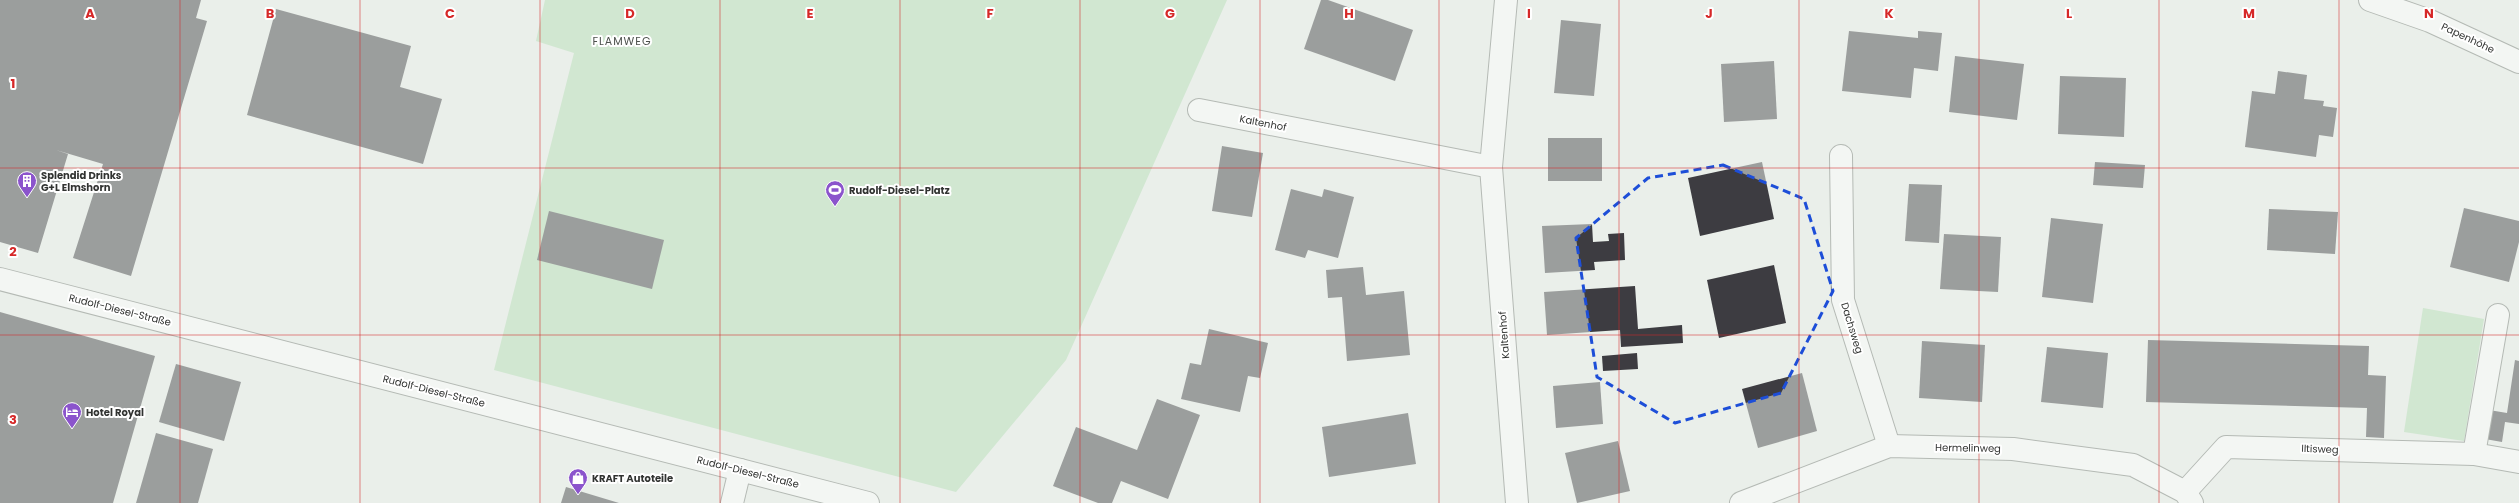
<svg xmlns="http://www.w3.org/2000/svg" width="2519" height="503" font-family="Poppins,sans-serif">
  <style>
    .green { fill: #b3ddb4 }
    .building { fill: #3d3c41 }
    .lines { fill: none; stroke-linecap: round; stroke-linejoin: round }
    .minor-casing { stroke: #757a75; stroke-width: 24 }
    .major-casing { stroke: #757a75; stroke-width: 24 }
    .minor { stroke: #fff; stroke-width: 22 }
    .major { stroke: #fff; stroke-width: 22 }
    .marked { fill: none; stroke: #1d4ed8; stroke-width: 3; stroke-dasharray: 8 5; stroke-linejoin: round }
    .grid { fill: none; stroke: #d62828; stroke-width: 1; stroke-opacity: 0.55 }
    .labels { text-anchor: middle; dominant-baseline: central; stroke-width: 4; stroke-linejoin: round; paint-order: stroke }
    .street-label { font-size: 10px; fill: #313331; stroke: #fff }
    .poi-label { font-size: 10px; font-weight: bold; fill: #313331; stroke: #fff; text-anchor: start }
    .neighbourhood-label { font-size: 11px; letter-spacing: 1px; fill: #4c504c; stroke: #fff }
    .grid-label { font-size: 13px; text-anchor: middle; font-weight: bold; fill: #d62828; stroke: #fff; stroke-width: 4; stroke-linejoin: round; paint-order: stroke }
  </style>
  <rect width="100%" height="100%" fill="#eaefea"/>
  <g class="green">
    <polygon points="545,0 1227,0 1066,360 956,492 494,370 574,53 536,41"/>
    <polygon points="2423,308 2484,319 2464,441 2404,432"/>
  </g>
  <g class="building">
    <polygon points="0,0 201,0 196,18 207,21 131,276 73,258 103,164 56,150 68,154 38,253 0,242"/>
    <polygon points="1321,0 1328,0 1413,30 1395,81 1304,49"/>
    <polygon points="276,9 411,46 400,87 442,99 423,164 247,115"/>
    <polygon points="1561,20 1601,24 1594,96 1554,93"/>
    <polygon points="1849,31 1918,38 1918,31 1942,33 1938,71 1914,68 1911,98 1842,91"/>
    <polygon points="1955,56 2024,64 2017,120 1949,112"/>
    <polygon points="1774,61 1777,119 1724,122 1721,64"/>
    <polygon points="2278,71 2307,75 2304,99 2324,101 2323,106 2337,108 2333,137 2319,135 2316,157 2245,147 2252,91 2275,94"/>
    <polygon points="2060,76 2126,78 2124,137 2058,134"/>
    <rect x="1548" y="138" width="54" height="43"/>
    <polygon points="1222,146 1263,153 1252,217 1212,211"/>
    <polygon points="1762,162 1774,219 1700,236 1688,178"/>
    <polygon points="2095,162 2145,165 2143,188 2093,185"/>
    <polygon points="1909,184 1942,185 1939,243 1905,241"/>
    <polygon points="1291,189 1322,197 1324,189 1354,197 1338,258 1308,250 1305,258 1275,250"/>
    <polygon points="2464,208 2519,221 2519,242 2509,282 2450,267"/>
    <polygon points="2269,209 2338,212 2335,254 2267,250"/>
    <polygon points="549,211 664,240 652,289 537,260"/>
    <polygon points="2051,218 2103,224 2093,303 2042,297"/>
    <polygon points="1592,224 1593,242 1609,241 1608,234 1624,233 1625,260 1594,262 1595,270 1545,273 1542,226"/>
    <polygon points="1944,234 2001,237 1998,292 1940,289"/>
    <polygon points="1774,265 1786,323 1719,338 1707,280"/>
    <polygon points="1363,267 1366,295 1404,291 1410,355 1347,361 1342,297 1328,298 1326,270"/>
    <polygon points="1635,286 1638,329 1682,325 1683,343 1621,347 1620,330 1547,335 1544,292"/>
    <polygon points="0,312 155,356 113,503 0,503"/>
    <polygon points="1209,329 1268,343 1260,378 1248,376 1240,412 1181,399 1190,363 1201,365"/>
    <polygon points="2148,340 2369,346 2368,375 2386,376 2384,438 2366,437 2367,408 2146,402"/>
    <polygon points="1922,341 1985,345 1982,402 1919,398"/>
    <polygon points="2047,347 2108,353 2103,408 2041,402"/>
    <polygon points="1637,353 1638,369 1603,371 1602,356"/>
    <polygon points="2515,360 2519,361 2519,424 2505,422 2502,442 2485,439 2489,410 2507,413"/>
    <polygon points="176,364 241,382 224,441 159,422"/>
    <polygon points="1802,373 1817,431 1758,448 1742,389"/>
    <polygon points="1600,382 1603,424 1556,428 1553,386"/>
    <polygon points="1157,399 1200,415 1168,499 1121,481 1112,503 1098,503 1053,486 1076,427 1137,450"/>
    <polygon points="1408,413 1416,464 1329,477 1322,427"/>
    <polygon points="156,433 213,449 198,503 136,503"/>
    <polygon points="1618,441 1630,491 1577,503 1565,453"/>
    <polygon points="566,487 619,503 561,503"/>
  </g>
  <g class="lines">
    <defs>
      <g id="minor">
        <polyline points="1506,0 1491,167 1517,503"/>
        <polyline points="1199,110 1491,167"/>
        <polyline points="1841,156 1843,300 1889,446"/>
        <polyline points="0,279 868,503"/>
        <polyline points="2474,454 2498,315"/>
        <polyline points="2185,492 2226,447 2474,454 2519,462"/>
        <polyline points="732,503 740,470"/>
        <polyline points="1741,503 1889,446 2013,449 2133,465 2185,492 2192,503"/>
      </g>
      <polyline id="major" points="2370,0 2430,21 2519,62"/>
    </defs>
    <use href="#minor" class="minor-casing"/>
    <use href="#major" class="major-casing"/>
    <use href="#minor" class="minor"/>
    <use href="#major" class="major"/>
  </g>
  <path d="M0 0H2519V503H0ZM1723 165 1804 199 1833 291 1781 393 1675 423 1597 377 1576 238 1648 178Z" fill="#eaefea" fill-opacity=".55" fill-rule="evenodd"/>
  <path class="marked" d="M1723 165 1804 199 1833 291 1781 393 1675 423 1597 377 1576 238 1648 178Z"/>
  <path class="grid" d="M180 0V503M360 0V503M540 0V503M720 0V503M900 0V503M1080 0V503M1260 0V503M1439 0V503M1619 0V503M1799 0V503M1979 0V503M2159 0V503M2339 0V503M0 168H2519M0 335H2519"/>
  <defs>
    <symbol id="building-pin" viewBox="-11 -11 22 30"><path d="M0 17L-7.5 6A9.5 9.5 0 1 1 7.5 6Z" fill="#8b54cc" stroke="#fff"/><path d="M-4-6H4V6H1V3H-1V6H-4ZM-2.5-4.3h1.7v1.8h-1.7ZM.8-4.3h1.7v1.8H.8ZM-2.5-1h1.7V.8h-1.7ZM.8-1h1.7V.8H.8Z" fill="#fff"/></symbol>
    <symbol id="stadium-pin" viewBox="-11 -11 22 30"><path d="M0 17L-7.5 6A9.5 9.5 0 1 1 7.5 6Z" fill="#8b54cc" stroke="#fff"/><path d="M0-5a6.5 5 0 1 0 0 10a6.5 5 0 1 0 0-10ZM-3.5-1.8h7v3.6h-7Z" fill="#fff"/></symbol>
    <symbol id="hotel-pin" viewBox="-11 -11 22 30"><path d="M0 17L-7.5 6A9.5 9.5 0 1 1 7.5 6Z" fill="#8b54cc" stroke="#fff"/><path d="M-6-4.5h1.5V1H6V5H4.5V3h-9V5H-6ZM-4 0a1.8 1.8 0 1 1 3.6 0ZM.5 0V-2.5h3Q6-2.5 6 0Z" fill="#fff"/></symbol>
    <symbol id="shop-pin" viewBox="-11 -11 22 30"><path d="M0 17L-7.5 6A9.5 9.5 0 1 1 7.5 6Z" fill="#8b54cc" stroke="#fff"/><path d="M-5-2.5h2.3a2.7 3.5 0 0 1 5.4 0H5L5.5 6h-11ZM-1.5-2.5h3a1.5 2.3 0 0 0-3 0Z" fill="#fff"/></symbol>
  </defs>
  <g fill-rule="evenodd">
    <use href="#building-pin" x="16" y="170" width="22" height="30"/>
    <use href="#stadium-pin" x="824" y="179" width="22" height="30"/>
    <use href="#hotel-pin" x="61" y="401" width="22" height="30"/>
    <use href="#shop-pin" x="567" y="467" width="22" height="30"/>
  </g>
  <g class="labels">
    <g class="street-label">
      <text transform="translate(2468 38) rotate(25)">Papenhöhe</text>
      <text transform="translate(1263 123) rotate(11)">Kaltenhof</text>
      <text transform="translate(120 310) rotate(14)">Rudolf-Diesel-Straße</text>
      <text transform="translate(1852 328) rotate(73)">Dachsweg</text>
      <text transform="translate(1504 335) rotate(-94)">Kaltenhof</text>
      <text transform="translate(434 391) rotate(14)">Rudolf-Diesel-Straße</text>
      <text transform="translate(1968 448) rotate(1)">Hermelinweg</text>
      <text transform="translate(2320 449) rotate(2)">Iltisweg</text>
      <text transform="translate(748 472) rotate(14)">Rudolf-Diesel-Straße</text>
    </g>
    <g class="poi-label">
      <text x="41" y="175">Splendid Drinks<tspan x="41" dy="12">G+L Elmshorn</tspan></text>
      <text x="849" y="190">Rudolf-Diesel-Platz</text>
      <text x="86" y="412">Hotel Royal</text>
      <text x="592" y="478">KRAFT Autoteile</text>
    </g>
    <g class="neighbourhood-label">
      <text x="622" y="41">FLAMWEG</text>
    </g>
  </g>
  <g class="grid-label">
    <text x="90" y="18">A</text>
    <text x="270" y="18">B</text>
    <text x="450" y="18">C</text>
    <text x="630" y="18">D</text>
    <text x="810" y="18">E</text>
    <text x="990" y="18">F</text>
    <text x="1170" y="18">G</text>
    <text x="1349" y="18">H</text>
    <text x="1529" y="18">I</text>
    <text x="1709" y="18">J</text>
    <text x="1889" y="18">K</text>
    <text x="2069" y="18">L</text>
    <text x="2249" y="18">M</text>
    <text x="2429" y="18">N</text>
    <text x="13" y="88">1</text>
    <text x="13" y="256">2</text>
    <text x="13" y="424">3</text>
  </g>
</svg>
